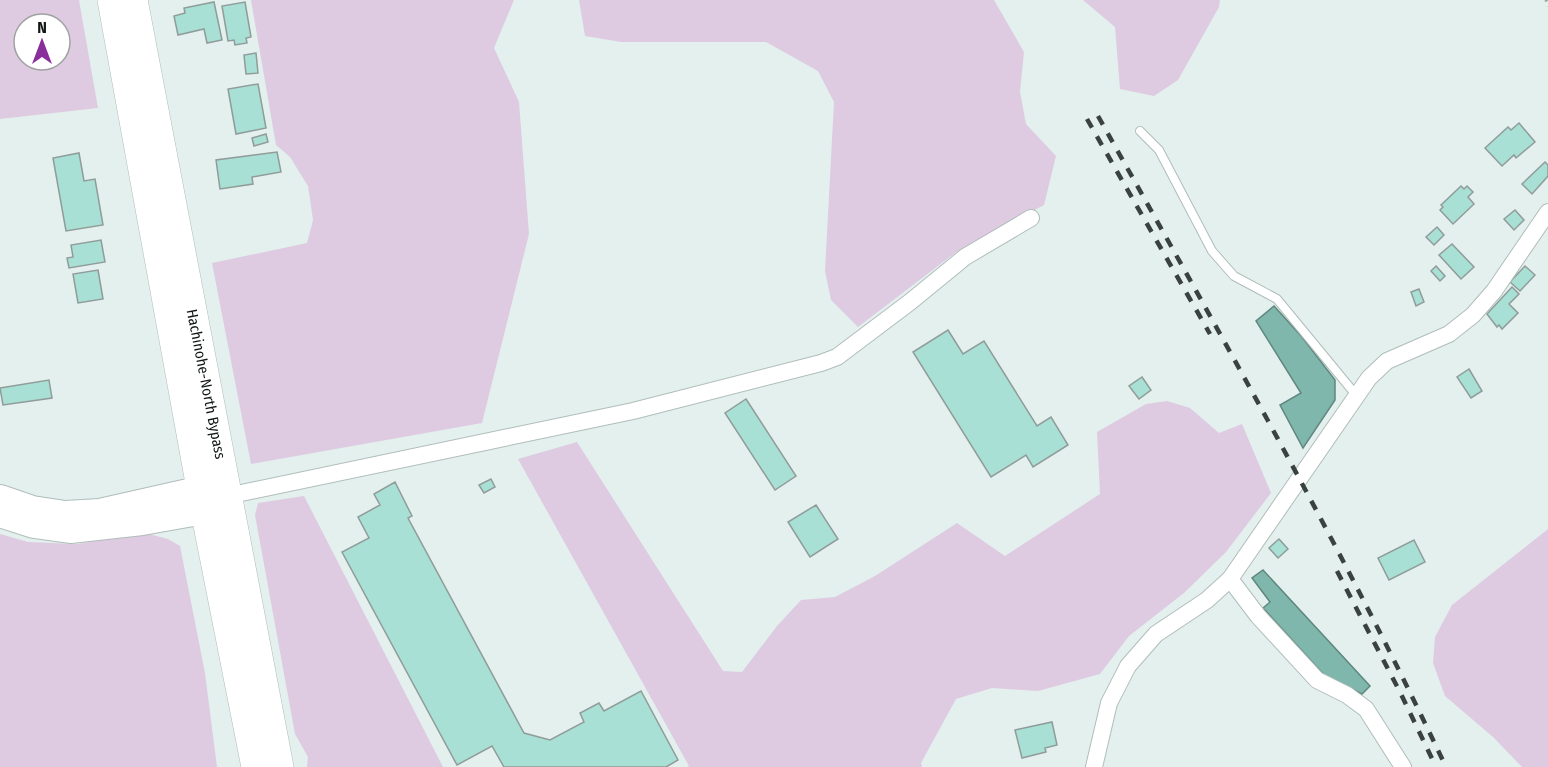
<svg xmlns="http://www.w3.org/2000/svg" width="1548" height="767" font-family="'Fira Sans Condensed',sans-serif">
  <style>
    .green { fill: #decbe2; fill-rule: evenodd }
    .water { fill: #80b7ac; stroke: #5f877f; stroke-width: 1.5 }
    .building { fill: #a8e0d5; stroke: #909c99; stroke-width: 1.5 }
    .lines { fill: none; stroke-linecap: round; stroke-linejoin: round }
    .service-casing { stroke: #b0bdba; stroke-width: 10 }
    .minor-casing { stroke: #b0bdba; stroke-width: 18 }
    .trunk-casing { stroke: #b0bdba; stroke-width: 28 }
    .motorway-casing { stroke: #b0bdba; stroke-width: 30 }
    .path { stroke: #949d9b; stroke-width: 3; stroke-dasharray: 1.5 4.5; stroke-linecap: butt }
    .service { stroke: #fff; stroke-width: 8 }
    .minor { stroke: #fff; stroke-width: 16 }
    .trunk { stroke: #fff; stroke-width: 27 }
    .motorway { stroke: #fff; stroke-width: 28 }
    .rail { stroke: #3a413f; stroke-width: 4.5; stroke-dasharray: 10 10; stroke-linecap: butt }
    .labels { text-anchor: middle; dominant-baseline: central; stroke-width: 4.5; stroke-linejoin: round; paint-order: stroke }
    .street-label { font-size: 15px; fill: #121716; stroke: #fff }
  </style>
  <rect width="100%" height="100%" fill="#e3f0ed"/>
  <g class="green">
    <path d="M0 0H79L98 108 0 119ZM24 24H60V60H24Z"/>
    <polygon points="251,0 514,0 494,48 519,102 529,234 482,423 251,464 212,263 307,243 313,220 308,186 290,157 276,145"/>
    <polygon points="579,0 994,0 1024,52 1020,92 1026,124 1056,156 1044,205 955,253 858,327 831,300 825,271 834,102 818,71 766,42 621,42 585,36"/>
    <polygon points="1083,0 1220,0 1219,7 1178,80 1154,96 1120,89 1115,27"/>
    <polygon points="1167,401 1190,408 1219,433 1242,424 1271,493 1226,552 1184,593 1129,636 1100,674 1038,691 992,688 956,699 921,763 922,767 687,767 689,766 518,459 577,442 723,671 742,672 777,626 801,600 835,597 875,576 957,523 1005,556 1100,494 1097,432 1146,404"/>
    <polygon points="304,496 443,767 307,767 308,757 295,734 255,515 258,503"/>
    <polygon points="1548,529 1548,767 1522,767 1493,737 1445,696 1433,663 1435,637 1452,605"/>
    <polygon points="145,533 168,539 180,546 205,673 217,767 0,767 0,534 28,542 77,544"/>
  </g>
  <g class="water">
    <polygon points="1274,306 1302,337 1335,380 1335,400 1303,448 1280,405 1301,393 1256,321"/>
    <polygon points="1263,570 1370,686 1362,694 1324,675 1263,608 1270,602 1252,578"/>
  </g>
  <g class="building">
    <polygon points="214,2 222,40 207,43 204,29 178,35 174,16 185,13 184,8"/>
    <polygon points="245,2 251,37 246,38 247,43 235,45 234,40 228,41 222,6"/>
    <polygon points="256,53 258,73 246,74 244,55"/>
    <polygon points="258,84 266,128 236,134 228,89"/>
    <polygon points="1519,123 1535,142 1516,158 1514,155 1502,166 1485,148 1508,127 1511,130"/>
    <polygon points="266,134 268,142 254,146 252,138"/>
    <polygon points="277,152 281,172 252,177 253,184 220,189 216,160"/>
    <polygon points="79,153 84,181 95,179 103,225 66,231 53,158"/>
    <polygon points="1545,162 1548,165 1548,176 1532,194 1522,184"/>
    <polygon points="1461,186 1464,189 1467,186 1473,192 1468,197 1474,204 1453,224 1440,210 1443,207 1441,205"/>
    <polygon points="1515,210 1524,220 1514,230 1504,219"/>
    <polygon points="1437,227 1444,235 1434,245 1426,237"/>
    <polygon points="101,240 105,262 69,268 67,258 73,257 71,245"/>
    <polygon points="1452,244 1474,267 1461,279 1439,255"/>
    <polygon points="1436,266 1445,276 1440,281 1431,271"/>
    <polygon points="1525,266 1535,275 1520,291 1510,282"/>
    <polygon points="98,270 103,299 78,303 73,274"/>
    <polygon points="1512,287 1519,294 1509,304 1518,313 1502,329 1499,325 1497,327 1487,314"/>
    <polygon points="1419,289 1424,302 1416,306 1411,292"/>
    <polygon points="948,330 963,354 984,341 1037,426 1051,417 1068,445 1033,467 1026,455 991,477 913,352"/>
    <polygon points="1469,369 1482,391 1471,398 1457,377"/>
    <polygon points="1142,377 1151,390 1139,399 1129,386"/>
    <polygon points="49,380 52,398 3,405 0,388"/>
    <polygon points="746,399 796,476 775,490 725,413"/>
    <polygon points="491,479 495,487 484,493 479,485"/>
    <polygon points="395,482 412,516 408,518 524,733 550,740 584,722 580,713 599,703 604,711 641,691 678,760 666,767 504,767 492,746 457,765 342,552 369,538 358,517 380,505 374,494"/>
    <polygon points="816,505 838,539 810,557 788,522"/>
    <polygon points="1279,539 1288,549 1278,558 1269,548"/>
    <polygon points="1414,540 1425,562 1389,580 1378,558"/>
    <polygon points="1052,722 1057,745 1045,748 1046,752 1022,758 1015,730"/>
  </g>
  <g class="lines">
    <defs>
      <polyline id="service" points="1140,131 1159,150 1212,251 1234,276 1277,299 1356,395"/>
      <g id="minor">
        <polyline points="227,496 633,411 821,363 837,357 910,302 965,257 1031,218"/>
        <polyline points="1230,579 1258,616 1317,680 1347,695 1366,709 1403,767"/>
        <polyline points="1094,767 1109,703 1128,666 1156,634 1207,600 1230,579 1369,378 1387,361 1449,334 1473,315 1494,291 1548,212"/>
      </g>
      <g id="trunk">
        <polyline points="111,0 204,510 255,767"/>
        <polyline points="134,0 280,767"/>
      </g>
      <polyline id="motorway" points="0,499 32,510 65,515 100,513 202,490 227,496 204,510 142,521 70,529 34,524 0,513"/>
    </defs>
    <use href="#service" class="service-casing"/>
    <use href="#minor" class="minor-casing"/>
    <use href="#trunk" class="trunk-casing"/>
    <use href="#motorway" class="motorway-casing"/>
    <polyline class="path" points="1546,0 1548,6"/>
    <use href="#service" class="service"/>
    <use href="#minor" class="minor"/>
    <use href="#trunk" class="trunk"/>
    <use href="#motorway" class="motorway"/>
    <g class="rail">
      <path d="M1098 116C1218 330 1341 545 1446 767"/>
      <polyline points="1087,119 1210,334"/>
      <polyline points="1337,571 1401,694 1436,767"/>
    </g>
  </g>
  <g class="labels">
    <g class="street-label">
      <text transform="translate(206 384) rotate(79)">Hachinohe-North Bypass</text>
    </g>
  </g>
  <g transform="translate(42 42)"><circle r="28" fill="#ffffff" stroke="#a0a2a2" stroke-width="1.5"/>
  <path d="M0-4.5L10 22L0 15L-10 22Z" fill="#892e9a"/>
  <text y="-9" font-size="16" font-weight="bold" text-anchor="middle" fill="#121716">N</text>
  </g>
</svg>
